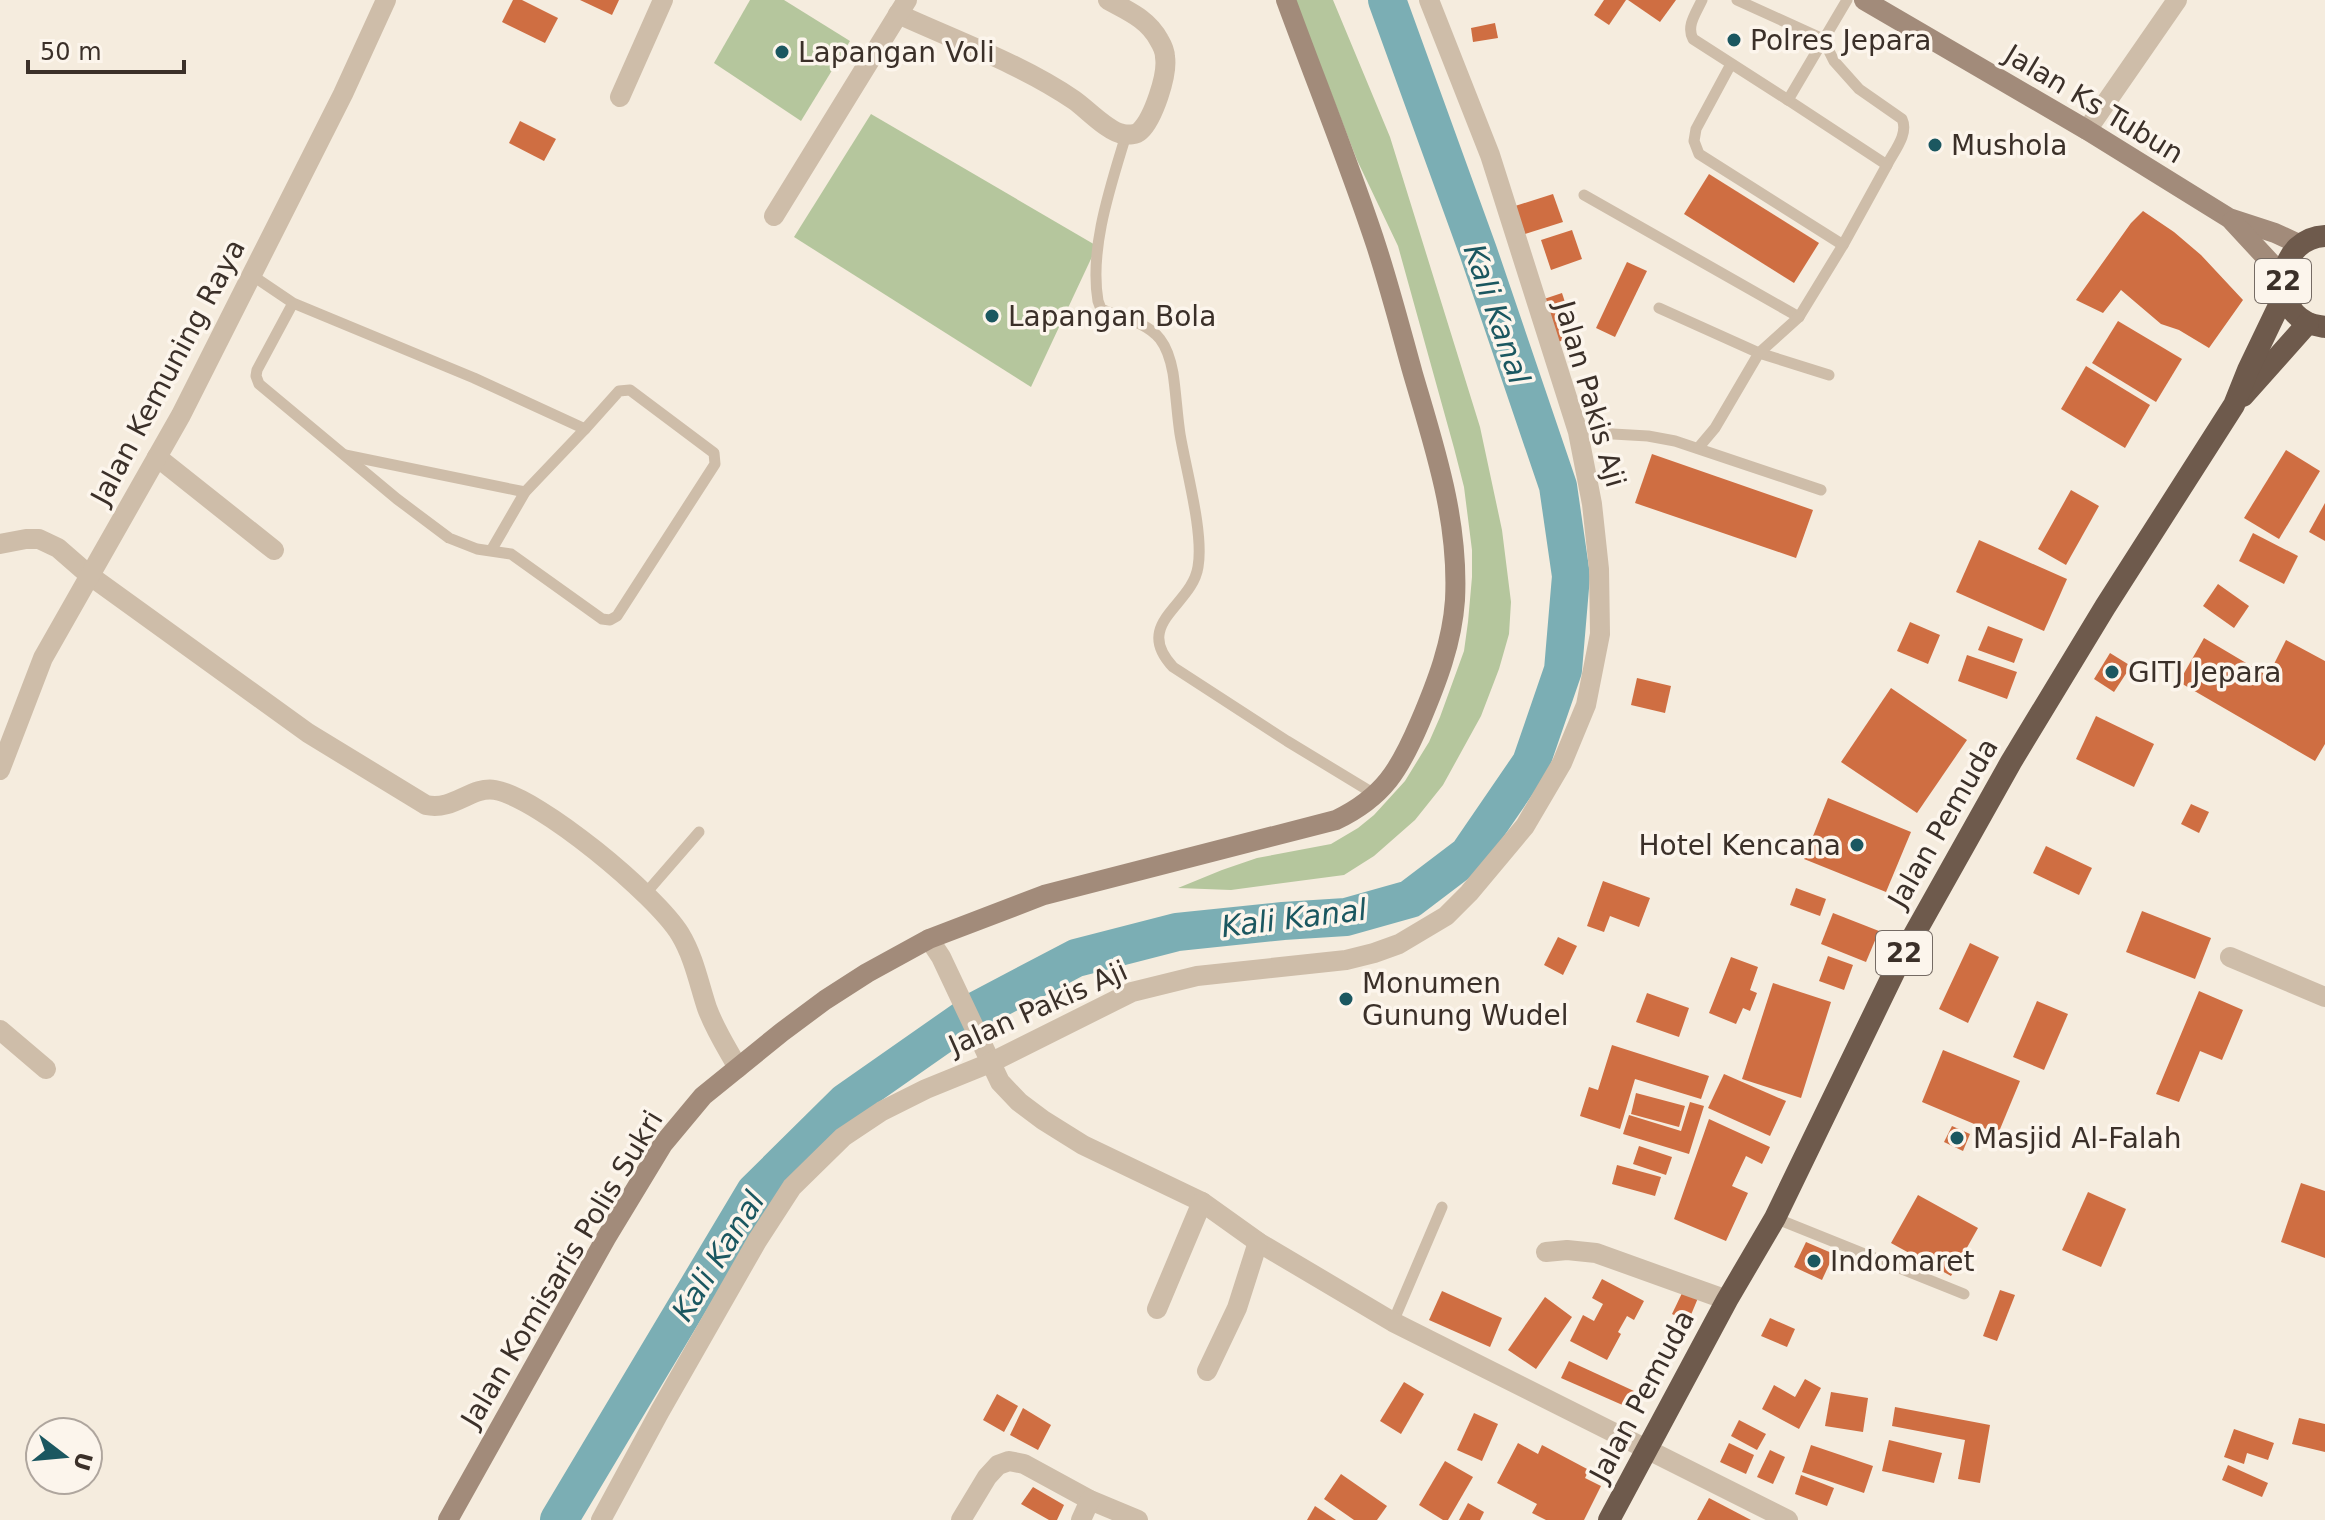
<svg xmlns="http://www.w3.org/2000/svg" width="2325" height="1520" font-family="'DejaVu Sans',sans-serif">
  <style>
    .green { fill: #b5c69d }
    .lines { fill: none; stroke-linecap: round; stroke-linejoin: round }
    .river { stroke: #7baeb4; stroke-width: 38 }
    .building { fill: #cf6e42 }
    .service { stroke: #cebda9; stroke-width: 11 }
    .minor { stroke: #cebda9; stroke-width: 20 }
    .secondary { stroke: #a28b7a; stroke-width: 20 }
    .trunk { stroke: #6e5a4c; stroke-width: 22 }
    .poi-dot { fill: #1b5760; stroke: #fcf5ec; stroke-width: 3 }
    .labels { text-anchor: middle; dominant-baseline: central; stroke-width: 7; stroke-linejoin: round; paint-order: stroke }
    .shield { fill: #fcf5ec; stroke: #756b64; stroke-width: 2 }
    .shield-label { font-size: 26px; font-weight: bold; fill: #3b3029 }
    .poi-label { font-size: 28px; fill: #3b3029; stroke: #fcf5ec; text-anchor: start }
    .street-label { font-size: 28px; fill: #3b3029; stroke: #fcf5ec }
    .water-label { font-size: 30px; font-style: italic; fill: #1b5760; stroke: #fcf5ec }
  </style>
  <rect width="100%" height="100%" fill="#f5ecde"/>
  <g class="green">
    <polygon points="750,0 784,0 850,41 801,121 714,63"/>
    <polygon points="1295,0 1333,0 1390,137 1480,427 1502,530 1511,602 1509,634 1499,669 1481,716 1443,785 1415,820 1374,856 1344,875 1231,890 1178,888 1222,870 1257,858 1331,844 1358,828 1374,815 1405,781 1429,742 1440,717 1464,651 1468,622 1472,577 1472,550 1464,487 1454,448 1398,246 1357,160"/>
    <polygon points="871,114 1097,246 1031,387 794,237"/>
  </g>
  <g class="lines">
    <polyline class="river" points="559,1520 755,1192 846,1102 979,1009 1076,958 1177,932 1283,921 1346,917 1410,899 1468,855 1531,763 1563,670 1571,576 1558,486 1478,251 1387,0"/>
  </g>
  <g class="building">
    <polygon points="513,0 522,0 558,18 545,43 502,22"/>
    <polygon points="580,0 619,0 612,15"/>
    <polygon points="1604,0 1626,0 1609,25 1594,15"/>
    <polygon points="1628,0 1676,0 1660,22"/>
    <polygon points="1495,23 1498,38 1473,42 1471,28"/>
    <polygon points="520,121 556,139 544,161 509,143"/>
    <polygon points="1709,174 1819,243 1794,283 1684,214"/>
    <polygon points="1553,194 1563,222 1525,234 1515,206"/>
    <polygon points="2143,211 2174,232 2201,255 2243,300 2209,348 2179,330 2161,324 2121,290 2103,313 2076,300 2131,223"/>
    <polygon points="1572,230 1582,259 1551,270 1541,240"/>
    <polygon points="1627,262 1647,271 1615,337 1596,328"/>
    <polygon points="1562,293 1576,336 1558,342 1544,299"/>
    <polygon points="2118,321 2182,359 2156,402 2092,363"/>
    <polygon points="2086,366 2150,405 2125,448 2061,409"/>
    <polygon points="2286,450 2320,471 2279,539 2244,518"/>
    <polygon points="1652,454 1813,510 1796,558 1635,503"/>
    <polygon points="2071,490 2099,506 2066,565 2038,549"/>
    <polygon points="2325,503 2325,541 2309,532"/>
    <polygon points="2253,533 2298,556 2284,584 2239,561"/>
    <polygon points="1979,540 2067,579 2044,631 1956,592"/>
    <polygon points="2218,584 2249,606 2234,628 2203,606"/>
    <polygon points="1910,622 1940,635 1928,664 1897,651"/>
    <polygon points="1988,626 2023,639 2014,663 1978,650"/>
    <polygon points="2204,638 2268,676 2286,640 2325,661 2325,744 2315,761 2179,682"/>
    <polygon points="2110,653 2131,666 2114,692 2094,679"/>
    <polygon points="1967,655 2017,672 2007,699 1958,681"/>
    <polygon points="1637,678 1671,686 1665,713 1631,705"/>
    <polygon points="1891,688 1967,740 1917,813 1841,762"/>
    <polygon points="2096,716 2154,744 2134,787 2076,759"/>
    <polygon points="1828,798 1911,832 1886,892 1804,859"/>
    <polygon points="2191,804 2209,812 2199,833 2181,824"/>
    <polygon points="2046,846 2092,868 2079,895 2033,873"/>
    <polygon points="1603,881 1650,898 1639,927 1610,916 1604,932 1587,926"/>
    <polygon points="1796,888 1826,899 1820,916 1790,905"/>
    <polygon points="2142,911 2211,938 2195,979 2126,952"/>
    <polygon points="1833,913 1879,931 1866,962 1821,944"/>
    <polygon points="1558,937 1577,946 1563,975 1544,965"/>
    <polygon points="1970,943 1999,957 1968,1023 1939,1009"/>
    <polygon points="1828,956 1853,965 1844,990 1819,981"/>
    <polygon points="1731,957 1758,967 1750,990 1757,993 1750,1011 1743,1008 1736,1024 1709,1013"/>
    <polygon points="1773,983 1831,1002 1801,1098 1742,1079"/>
    <polygon points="2199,991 2243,1010 2222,1060 2200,1051 2179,1102 2156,1094"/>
    <polygon points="1647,993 1689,1008 1679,1037 1636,1022"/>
    <polygon points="2037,1001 2068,1014 2044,1070 2013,1057"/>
    <polygon points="1612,1045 1709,1076 1701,1099 1635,1079 1620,1129 1580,1116 1589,1087 1598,1090"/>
    <polygon points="1943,1050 2020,1081 1998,1134 1922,1102"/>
    <polygon points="1724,1074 1786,1101 1770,1136 1708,1108"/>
    <polygon points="1636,1093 1685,1106 1679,1127 1631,1114"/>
    <polygon points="1690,1102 1704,1106 1689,1154 1623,1134 1629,1115 1681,1131"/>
    <polygon points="1709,1119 1770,1147 1762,1164 1746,1156 1732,1186 1748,1193 1726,1241 1674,1219"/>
    <polygon points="1952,1126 1970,1134 1963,1151 1944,1142"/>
    <polygon points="1639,1146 1672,1157 1666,1175 1633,1164"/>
    <polygon points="1617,1165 1661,1177 1655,1196 1612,1184"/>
    <polygon points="2301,1183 2325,1191 2325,1258 2281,1242"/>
    <polygon points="2088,1192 2126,1209 2101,1267 2062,1250"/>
    <polygon points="1918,1195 1978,1228 1951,1276 1891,1243"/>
    <polygon points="1806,1242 1834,1254 1822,1280 1794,1267"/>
    <polygon points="1602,1279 1644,1301 1634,1320 1627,1316 1618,1332 1621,1334 1607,1360 1570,1341 1583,1315 1594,1321 1603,1304 1592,1298"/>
    <polygon points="2000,1290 2015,1295 1997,1341 1983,1336"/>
    <polygon points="1442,1291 1502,1318 1490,1347 1429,1320"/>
    <polygon points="1683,1291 1698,1298 1688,1322 1672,1314"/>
    <polygon points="1545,1297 1572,1317 1536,1369 1508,1350"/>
    <polygon points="1770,1318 1795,1329 1787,1347 1761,1336"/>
    <polygon points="1569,1361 1634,1391 1627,1407 1561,1378"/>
    <polygon points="1805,1379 1821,1388 1799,1429 1762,1409 1774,1385 1795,1397"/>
    <polygon points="1404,1382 1424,1394 1401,1434 1380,1421"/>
    <polygon points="1831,1392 1868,1398 1863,1432 1825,1426"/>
    <polygon points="997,1394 1018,1406 1004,1432 983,1420"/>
    <polygon points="1895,1407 1990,1425 1980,1483 1958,1479 1965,1440 1892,1426"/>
    <polygon points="1023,1408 1051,1425 1038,1450 1010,1435"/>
    <polygon points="1474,1413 1498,1424 1482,1461 1457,1450"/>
    <polygon points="2299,1418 2325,1424 2325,1452 2292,1444"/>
    <polygon points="1739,1420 1766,1434 1757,1450 1731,1436"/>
    <polygon points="2234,1429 2274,1443 2268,1460 2247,1453 2244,1464 2224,1457"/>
    <polygon points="1889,1440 1942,1453 1934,1483 1882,1471"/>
    <polygon points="1518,1443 1538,1454 1542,1445 1589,1470 1585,1478 1601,1486 1584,1520 1546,1520 1532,1513 1537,1504 1497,1483"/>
    <polygon points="1729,1443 1754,1455 1746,1474 1720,1462"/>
    <polygon points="1811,1445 1873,1466 1864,1493 1802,1472"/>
    <polygon points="1770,1450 1785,1457 1773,1484 1757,1477"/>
    <polygon points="1445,1461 1473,1477 1448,1520 1443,1520 1419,1505"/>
    <polygon points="2228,1465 2268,1483 2262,1497 2222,1480"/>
    <polygon points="1341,1474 1387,1506 1377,1520 1354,1520 1324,1499"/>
    <polygon points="1801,1475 1834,1488 1827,1506 1795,1494"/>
    <polygon points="1033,1487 1064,1505 1057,1520 1049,1520 1021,1504"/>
    <polygon points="1709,1498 1751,1520 1697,1520"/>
    <polygon points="1468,1503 1484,1512 1480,1520 1459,1520"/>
    <polygon points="1315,1506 1336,1520 1307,1520"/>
  </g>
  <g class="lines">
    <g class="service">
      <path d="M1702 0C1696 13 1686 26 1693 39L1788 100"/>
      <path d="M1737 0 1823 39 1834 61 1859 89 1902 119C1909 134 1894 151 1887 165"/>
      <polyline points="1731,64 1696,129 1694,141 1699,154 1843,245"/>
      <path d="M1126 135C1111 185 1089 248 1098 301L1101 309C1120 317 1147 322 1160 339 1167 348 1171 362 1173 373 1176 393 1177 414 1180 434 1186 470 1204 533 1198 567 1192 606 1132 623 1173 667L1287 741 1376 795"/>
      <polyline points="1584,195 1799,317"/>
      <polyline points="253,276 293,303 474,378 585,429 619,391 630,390 714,453 715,464 617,616 610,620 602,619 511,554 477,549 449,538 397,499 259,384 256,376 257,370 293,303"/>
      <polyline points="1659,308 1759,353 1829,375"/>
      <polyline points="1578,432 1648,436 1675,441 1821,490"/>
      <polyline points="1699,447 1715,428 1759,353 1799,317 1843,245 1887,165 1788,100 1847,0"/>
      <polyline points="345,455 525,492"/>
      <polyline points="492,549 525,492 585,429"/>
      <polyline points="646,893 699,832"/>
      <polyline points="1775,1218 1964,1294"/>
      <polyline points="1393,1322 1442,1207"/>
    </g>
    <g class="minor">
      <path d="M898 14C957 41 1021 64 1074 100 1087 109 1108 132 1123 134 1128 135 1136 135 1140 131 1153 119 1168 75 1165 57 1165 52 1162 45 1159 40 1148 19 1128 11 1108 0"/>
      <polyline points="620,97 663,0"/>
      <polyline points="2087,130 2177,0"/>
      <polyline points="774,216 907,0"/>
      <polyline points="157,457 274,550"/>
      <path d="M0 544 26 539H39L58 548 89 575 308 733 426 805C454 811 471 786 495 790 540 798 656 895 680 934 694 957 699 984 707 1008 715 1030 727 1048 738 1068"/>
      <polyline points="0,770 43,658 181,415 343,94 386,0"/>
      <polyline points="929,939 941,957 1000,1082 1019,1102 1043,1120 1083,1145 1202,1202 1258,1242 1393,1322 1788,1520"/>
      <polyline points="2230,957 2325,997"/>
      <polyline points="0,1030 46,1069"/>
      <polyline points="1546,1252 1567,1250 1596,1253 1727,1300"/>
      <polyline points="1157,1309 1202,1202"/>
      <polyline points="1207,1371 1237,1308 1258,1242"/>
      <polyline points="601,1520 660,1411 757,1241 792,1187 843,1137 882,1111 926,1089 990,1063 1132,992 1197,976 1346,960 1374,953 1399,944 1446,916 1469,893 1525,826 1562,763 1586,705 1600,634 1599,569 1592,504 1578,432 1490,155 1429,0"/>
      <polyline points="961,1520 987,1477 998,1465 1009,1461 1024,1464 1090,1500 1138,1520"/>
      <polyline points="1081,1520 1090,1500"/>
    </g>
    <g class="secondary">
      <polyline points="1864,0 2087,130 2229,218 2275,233 2301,245"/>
      <polyline points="2232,221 2283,276"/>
      <path d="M448 1520 606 1238 663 1144 703 1096 782 1032 825 1000 867 973 929 939 1044 895 1336 820C1384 797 1400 769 1420 722 1437 682 1452 643 1455 600 1459 520 1435 449 1413 374 1401 331 1390 288 1376 245 1349 163 1316 82 1286 0"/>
    </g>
    <g class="trunk">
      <path d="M2325 236C2280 238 2268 301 2306 322 2312 325 2319 326 2325 327"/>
      <polyline points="2243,396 2308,323"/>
      <polyline points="1609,1520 1727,1300 1775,1218 1901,958 2011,762 2105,607 2234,405 2248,370 2284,295"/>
    </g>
  </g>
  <g class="poi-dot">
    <circle cx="1734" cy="40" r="8"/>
    <circle cx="782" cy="52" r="8"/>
    <circle cx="1935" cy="145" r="8"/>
    <circle cx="992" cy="316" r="8"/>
    <circle cx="2112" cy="672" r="8"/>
    <circle cx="1857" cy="845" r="8"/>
    <circle cx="1346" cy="999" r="8"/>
    <circle cx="1957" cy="1138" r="8"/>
    <circle cx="1814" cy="1261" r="8"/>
  </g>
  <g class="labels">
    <g class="shield">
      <rect x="2255" y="259" width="56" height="44" rx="6"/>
      <rect x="1876" y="931" width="56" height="44" rx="6"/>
    </g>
    <g class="shield-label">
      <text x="2283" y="281">22</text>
      <text x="1904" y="953">22</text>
    </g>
    <g class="poi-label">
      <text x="1750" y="40">Polres Jepara</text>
      <text x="798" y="52">Lapangan Voli</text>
      <text x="1951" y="145">Mushola</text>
      <text x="1008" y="316">Lapangan Bola</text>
      <text x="2128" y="672">GITJ Jepara</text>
      <text x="1841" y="845" text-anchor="end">Hotel Kencana</text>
      <text x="1362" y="983">Monumen<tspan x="1362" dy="32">Gunung Wudel</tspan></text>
      <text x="1973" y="1138">Masjid Al-Falah</text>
      <text x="1830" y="1261">Indomaret</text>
    </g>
    <g class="street-label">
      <text transform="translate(2094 104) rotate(31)">Jalan Ks Tubun</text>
      <text transform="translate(168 372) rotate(-62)">Jalan Kemuning Raya</text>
      <text transform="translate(1590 394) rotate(74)">Jalan Pakis Aji</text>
      <text transform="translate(1943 823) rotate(-60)">Jalan Pemuda</text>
      <text transform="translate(1038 1008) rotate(-24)">Jalan Pakis Aji</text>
      <text transform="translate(562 1269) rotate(-59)">Jalan Komisaris Polis Sukri</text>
      <text transform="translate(1642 1396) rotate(-62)">Jalan Pemuda</text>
    </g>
    <g class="water-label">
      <text transform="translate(1497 314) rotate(71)">Kali Kanal</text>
      <text transform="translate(1294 918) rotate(-7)">Kali Kanal</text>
      <text transform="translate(718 1256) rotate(-58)">Kali Kanal</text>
    </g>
  </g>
  <g transform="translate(64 1456) rotate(106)"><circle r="38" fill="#fcf5ec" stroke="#afa69e" stroke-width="2"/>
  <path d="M0-6L14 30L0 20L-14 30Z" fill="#1b5760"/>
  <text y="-12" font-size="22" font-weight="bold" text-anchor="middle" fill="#3b3029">U</text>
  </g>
  <path d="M28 60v12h156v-12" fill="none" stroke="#3b3029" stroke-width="4"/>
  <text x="40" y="60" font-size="24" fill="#3b3029" stroke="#fcf5ec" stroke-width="6" paint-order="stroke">50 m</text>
</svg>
